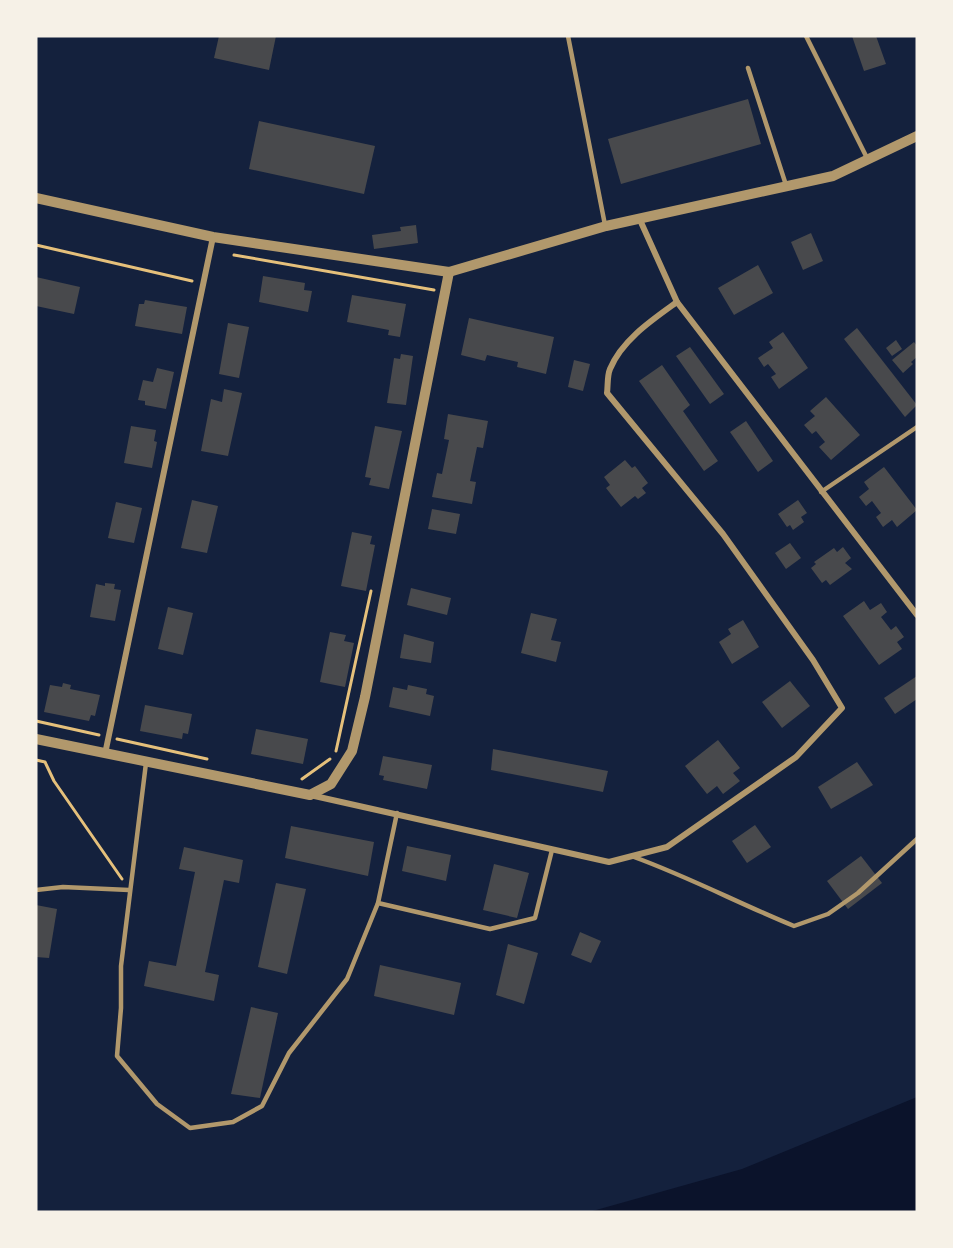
<svg xmlns="http://www.w3.org/2000/svg" width="953" height="1248" font-family="'Fira Sans Condensed',sans-serif">
  <style>
    .water { fill: #0b132b }
    .building { fill: #48494c }
    .lines { fill: none; stroke-linecap: round; stroke-linejoin: round }
    .path { stroke: #e5c07b; stroke-width: 3 }
    .service { stroke: #b1986c; stroke-width: 4.5 }
    .minor { stroke: #b1986c; stroke-width: 6 }
    .tertiary { stroke: #b1986c; stroke-width: 10 }
  </style>
  <rect width="100%" height="100%" fill="#14213d"/>
  <polygon class="water" points="917,1097 917,1212 589,1212 742,1169"/>
  <g class="building">
    <polygon points="219,36 276,36 269,70 214,58"/>
    <polygon points="852,36 876,36 886,64 864,71"/>
    <polygon points="748,99 761,144 621,184 608,139"/>
    <polygon points="259,121 375,146 364,194 249,169"/>
    <polygon points="416,225 418,243 374,249 372,235 401,231 400,227"/>
    <polygon points="811,233 823,261 803,270 791,242"/>
    <polygon points="758,265 773,293 734,315 718,288"/>
    <polygon points="263,276 305,283 304,290 312,291 308,312 259,302"/>
    <polygon points="36,277 80,287 74,314 36,306"/>
    <polygon points="352,295 406,304 400,337 388,335 389,330 347,322"/>
    <polygon points="145,300 187,307 182,334 135,326 139,304 144,304"/>
    <polygon points="469,318 554,337 546,374 517,367 518,362 487,355 485,361 461,355"/>
    <polygon points="228,323 249,327 239,378 219,374"/>
    <polygon points="857,328 917,405 905,417 844,339"/>
    <polygon points="783,332 808,368 779,389 771,377 776,374 768,364 764,367 758,358 773,348 769,342"/>
    <polygon points="896,340 902,349 892,356 886,348"/>
    <polygon points="914,342 917,346 917,357 911,362 913,364 903,373 892,360"/>
    <polygon points="690,347 724,394 710,404 676,356"/>
    <polygon points="401,354 413,356 406,405 387,403 394,358 400,359"/>
    <polygon points="574,360 590,364 583,391 568,387"/>
    <polygon points="662,365 690,405 683,411 718,461 704,471 639,381"/>
    <polygon points="157,368 174,372 166,409 145,405 145,401 138,400 143,380 153,382"/>
    <polygon points="224,389 242,393 228,456 201,451 211,399 222,402"/>
    <polygon points="826,397 860,435 831,460 819,447 825,442 816,431 812,434 804,425 815,416 810,411"/>
    <polygon points="448,414 488,421 483,448 477,447 470,481 476,482 472,504 432,497 437,473 442,474 449,440 444,439"/>
    <polygon points="746,421 773,461 758,472 730,432"/>
    <polygon points="131,426 156,430 154,441 157,442 152,468 124,463"/>
    <polygon points="375,426 402,431 389,489 369,485 371,478 365,477"/>
    <polygon points="625,460 632,468 635,466 648,483 642,488 646,493 638,499 635,496 621,507 606,488 610,485 604,477"/>
    <polygon points="884,467 917,510 897,527 892,520 883,527 876,517 881,513 872,501 866,506 859,497 869,489 864,482"/>
    <polygon points="192,500 218,506 207,553 181,548"/>
    <polygon points="798,500 807,513 801,517 804,522 793,530 790,525 787,527 778,514"/>
    <polygon points="116,502 142,508 134,543 108,538"/>
    <polygon points="432,509 460,514 456,534 428,529"/>
    <polygon points="352,532 372,536 370,544 375,545 366,591 341,586"/>
    <polygon points="790,543 801,558 786,569 775,553"/>
    <polygon points="843,547 851,558 845,563 852,569 830,585 826,580 822,583 811,568 816,564 814,562 834,548 837,552"/>
    <polygon points="105,583 115,584 114,589 121,590 115,621 90,617 96,584 105,586"/>
    <polygon points="411,588 451,598 447,615 407,605"/>
    <polygon points="864,601 870,610 881,603 887,612 881,617 891,630 896,626 904,637 897,642 902,649 879,665 843,616"/>
    <polygon points="168,607 193,613 183,655 158,649"/>
    <polygon points="531,613 557,619 551,640 561,642 556,662 521,653"/>
    <polygon points="743,620 759,647 732,664 719,642 731,634 728,629"/>
    <polygon points="330,632 346,635 344,641 354,643 345,687 320,682"/>
    <polygon points="404,634 434,642 431,663 400,658"/>
    <polygon points="917,676 917,699 895,714 884,698"/>
    <polygon points="790,681 810,706 782,728 762,702"/>
    <polygon points="63,683 71,685 70,689 100,695 95,716 91,715 89,721 44,712 50,685 62,687"/>
    <polygon points="408,685 427,689 426,694 434,696 430,716 389,707 393,687 407,690"/>
    <polygon points="145,705 192,714 188,734 183,733 182,739 140,731"/>
    <polygon points="256,729 308,739 303,764 251,754"/>
    <polygon points="718,740 740,768 733,773 740,781 723,794 717,786 707,794 685,766"/>
    <polygon points="493,749 608,771 603,792 491,770"/>
    <polygon points="383,756 432,765 427,789 383,780 384,776 379,775"/>
    <polygon points="857,762 873,785 831,809 818,787"/>
    <polygon points="755,825 771,847 747,863 732,841"/>
    <polygon points="291,826 374,842 368,876 285,858"/>
    <polygon points="407,846 451,855 446,881 402,871"/>
    <polygon points="184,847 243,860 239,883 224,880 205,972 219,975 214,1001 144,986 149,961 176,966 195,872 179,869"/>
    <polygon points="861,856 882,883 848,909 827,881"/>
    <polygon points="494,864 529,873 517,918 483,910"/>
    <polygon points="276,883 306,889 287,974 258,967"/>
    <polygon points="36,905 57,909 49,958 36,957"/>
    <polygon points="580,932 601,941 591,963 571,955"/>
    <polygon points="508,944 538,953 524,1004 496,995"/>
    <polygon points="380,965 461,983 454,1015 374,996"/>
    <polygon points="251,1007 278,1013 260,1098 231,1094"/>
  </g>
  <g class="lines">
    <g class="path">
      <polyline points="36,245 192,281"/>
      <polyline points="234,255 434,290"/>
      <polyline points="36,721 99,735"/>
      <polyline points="117,739 207,759"/>
      <polyline points="336,751 371,591"/>
      <polyline points="36,760 45,762 54,781 122,879"/>
      <polyline points="302,779 330,759"/>
    </g>
    <g class="service">
      <polyline points="568,36 605,225"/>
      <polyline points="806,36 868,160"/>
      <polyline points="748,68 786,185"/>
      <polyline points="821,492 917,427"/>
      <polyline points="146,763 121,966 121,1008 117,1056 157,1104 190,1128 233,1122 262,1106 289,1053 347,979 378,903 397,813"/>
      <path d="M634 857C689 877 740 904 794 926L828 914 858 893 917 839"/>
      <polyline points="36,890 63,887 129,890"/>
      <polyline points="378,903 490,929 535,918 552,850"/>
    </g>
    <g class="minor">
      <polyline points="640,220 677,302 917,615"/>
      <polyline points="105,754 213,237"/>
      <path d="M310 795 609 862 667 847 796 757 842 708 813 660 723 534 607 393C608 386 607 376 610 369 622 340 652 320 677 302"/>
    </g>
    <g class="tertiary">
      <polyline points="36,198 213,237 449,272 606,226 833,176 917,136"/>
      <polyline points="36,739 310,795 331,784 352,751 365,697 449,272"/>
    </g>
  </g>
  <rect width="953" height="1248" fill="none" stroke="#f6f1e7" stroke-width="75"/>
</svg>
